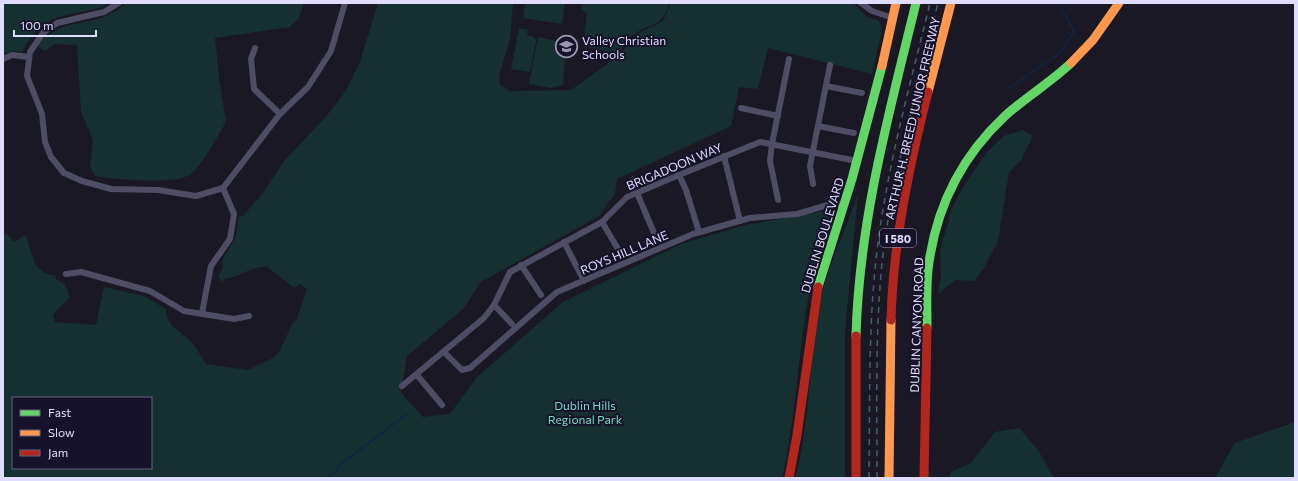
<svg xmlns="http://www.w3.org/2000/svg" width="1298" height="481" font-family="Commissioner,sans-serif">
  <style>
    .green { fill: #163031; fill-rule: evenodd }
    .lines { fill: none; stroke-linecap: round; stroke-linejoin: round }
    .stream { stroke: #102348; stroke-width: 1.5 }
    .street { stroke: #4f4d65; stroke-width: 6 }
    .fast { stroke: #63d668; stroke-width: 9 }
    .slow { stroke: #ff974d; stroke-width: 9 }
    .jam { stroke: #b3261e; stroke-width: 9 }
    .rail { stroke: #485c6c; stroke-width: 1.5; stroke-dasharray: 6 5; stroke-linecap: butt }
    .labels { text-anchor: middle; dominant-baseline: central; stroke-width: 4; stroke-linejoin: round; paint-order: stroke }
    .shield { fill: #16122a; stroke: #a39fbe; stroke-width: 1 }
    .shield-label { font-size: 11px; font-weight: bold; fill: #e0dcfe }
    .poi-label { font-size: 12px; fill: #e0dcfe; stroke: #16122a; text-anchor: start }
    .street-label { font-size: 12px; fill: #e0dcfe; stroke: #16122a }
    .park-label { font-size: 12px; fill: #69ddc2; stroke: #16122a }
  </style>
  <rect width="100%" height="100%" fill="#1a1824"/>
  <g class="green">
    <path d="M3 3H108C100 9 91 10 81 12 52 17 37 24 22 52L13 51 3 54Z"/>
    <path d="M125 3H304L298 20 291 25V27L215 38 219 77 226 122C216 139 206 159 192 173 179 186 114 179 95 176L90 167 93 140 81 112 77 45 55 44 45 51 37 46C64 12 97 32 125 3Z"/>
    <path d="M378 3H513L510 39 499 76 500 85 510 91 571 90 620 55 635 35 663 21 671 3H853L866 16 879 21 882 29 872 74 768 48 758 89 739 87 731 126 617 179 615 194 599 216 481 282 463 309 407 356 401 393 423 417 450 414 477 377 563 302 681 244 745 225 837 209C824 243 811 276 806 311 797 367 795 423 782 478H3V233L7 234 14 242 26 235C32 252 33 275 55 275L57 280 65 284 70 297 53 315 55 322 96 325 104 287 144 296 166 309C164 325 185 334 194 345 198 351 202 358 206 364L248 370 273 358 279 353 292 324 297 319 307 289 300 284 294 288 266 266C255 268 249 270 239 275 232 278 227 277 221 282L218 276 223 268 222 260 235 239 239 217 243 216 263 193 284 161 325 118 345 92 360 62ZM13 398H151V468H13Z"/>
    <polygon points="525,3 565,3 562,24 523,18"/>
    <path d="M583 3H670C660 28 654 22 634 34 628 38 623 47 618 54L583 46 587 14 581 9Z"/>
    <polygon points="519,28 528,30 527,35 534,37 536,41 530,72 511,69"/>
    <polygon points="538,37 566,43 563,85 551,88 529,84"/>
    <polygon points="1023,130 1033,136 1021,160 1009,172 998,241 984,268 974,281 955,280 938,294 941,276 940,250 952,208 962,189 987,152 1004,136"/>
    <path d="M858 193 845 332V478H795C811 421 808 360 820 303 828 264 846 230 858 193Z"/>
    <polygon points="1295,422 1295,478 1215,478 1235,443"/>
    <polygon points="1019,428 1038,450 1054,478 949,478 951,472 971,463 995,432"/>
  </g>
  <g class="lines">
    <g class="stream">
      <polyline points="1008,89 1061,52 1074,31 1061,9 1062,3"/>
      <polyline points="327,478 336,471 340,465 407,414"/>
    </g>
    <g class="street">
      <polyline points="119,3 104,12 57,23 43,33 30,52 27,76 42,114 45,142 51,157 64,173 82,181 111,189 158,190 196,196 223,188 280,114 308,87 331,51 345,3"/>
      <polyline points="861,3 872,11 893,18"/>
      <polyline points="255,48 251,59 254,89 280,114"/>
      <polyline points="3,59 12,55 29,57"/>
      <polyline points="826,86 862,93"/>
      <polyline points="741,108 778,116"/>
      <polyline points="818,126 854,133"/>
      <polyline points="724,156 740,221"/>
      <polyline points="679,175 686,190 699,232"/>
      <polyline points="813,184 810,166 830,65"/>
      <polyline points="637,193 657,240"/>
      <polyline points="778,200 770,161 772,144 789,59"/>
      <polyline points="602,222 621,254"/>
      <polyline points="564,242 584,281"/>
      <polyline points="521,265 541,295"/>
      <polyline points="66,274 81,272 150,291 184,311 234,319 249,316"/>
      <polyline points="494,305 512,324"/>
      <polyline points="202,313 211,266 230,239 234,214 223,188"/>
      <polyline points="444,352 462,370 470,368 557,292 693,234 750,218 797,214 831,204 844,205"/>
      <polyline points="417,375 442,405"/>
      <polyline points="402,386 484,318 494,305 510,272 602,222 627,197 679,175 760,142 857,161"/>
    </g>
    <g class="fast">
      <polyline points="818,287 852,179 882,66"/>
      <path d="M927 328C927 309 926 289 928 270 935 210 961 157 1005 116 1026 97 1051 82 1071 63"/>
      <path d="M856 336C859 222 889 113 916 3"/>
    </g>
    <g class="slow">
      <polyline points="1071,63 1093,40 1119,3"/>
      <polyline points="882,66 896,3"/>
      <polyline points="928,92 951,3"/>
      <polyline points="889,478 891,320"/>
    </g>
    <g class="jam">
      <path d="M891 320C893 243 909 167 928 92"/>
      <polyline points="789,478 797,435 818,287"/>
      <polyline points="856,478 856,336"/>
      <polyline points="924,478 927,328"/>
    </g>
    <g class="rail">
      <path d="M869 478C870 402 868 326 877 251 887 167 910 85 930 3"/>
      <path d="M877 478C877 407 875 334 882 263 892 175 917 89 938 3"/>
    </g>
  </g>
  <defs>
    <symbol id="school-ring" viewBox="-11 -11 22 22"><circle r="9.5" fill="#16122a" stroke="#9b97b2" stroke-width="1.5"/><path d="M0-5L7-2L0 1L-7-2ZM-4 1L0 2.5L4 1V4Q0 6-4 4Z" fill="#9b97b2"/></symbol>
  </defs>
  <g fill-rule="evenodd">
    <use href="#school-ring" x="554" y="34" width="25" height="25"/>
  </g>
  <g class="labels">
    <rect class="shield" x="880" y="229" width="36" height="18" rx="3"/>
    <g class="shield-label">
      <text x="898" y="238">I 580</text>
    </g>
    <g class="poi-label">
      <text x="582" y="40">Valley Christian<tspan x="582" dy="14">Schools</tspan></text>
    </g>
    <g class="street-label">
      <text transform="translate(912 118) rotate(-77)">ARTHUR H. BREED JUNIOR FREEWAY</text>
      <text transform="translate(674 166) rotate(-23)">BRIGADOON WAY</text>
      <text transform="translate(822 235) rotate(-73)">DUBLIN BOULEVARD</text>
      <text transform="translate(624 252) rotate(-23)">ROYS HILL LANE</text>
      <text transform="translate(916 325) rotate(-88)">DUBLIN CANYON ROAD</text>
    </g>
    <g class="park-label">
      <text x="585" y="405">Dublin Hills<tspan x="585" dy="14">Regional Park</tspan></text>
    </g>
  </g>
  <rect width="1298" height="481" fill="none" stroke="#e0dcfe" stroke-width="8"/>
  <rect x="12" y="397" width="140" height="72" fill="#16122a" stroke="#67637f"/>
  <rect x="20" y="410" width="20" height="6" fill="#63d668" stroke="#67637f"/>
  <text x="48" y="417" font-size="12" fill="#e0dcfe">Fast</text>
  <rect x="20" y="430" width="20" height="6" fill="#ff974d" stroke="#67637f"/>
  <text x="48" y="437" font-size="12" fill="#e0dcfe">Slow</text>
  <rect x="20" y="450" width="20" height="6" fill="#b3261e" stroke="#67637f"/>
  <text x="48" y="457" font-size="12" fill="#e0dcfe">Jam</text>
  <path d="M14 30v6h82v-6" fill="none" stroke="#e0dcfe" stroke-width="2"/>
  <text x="20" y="30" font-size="12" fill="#e0dcfe" stroke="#16122a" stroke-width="3" paint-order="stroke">100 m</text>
</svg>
